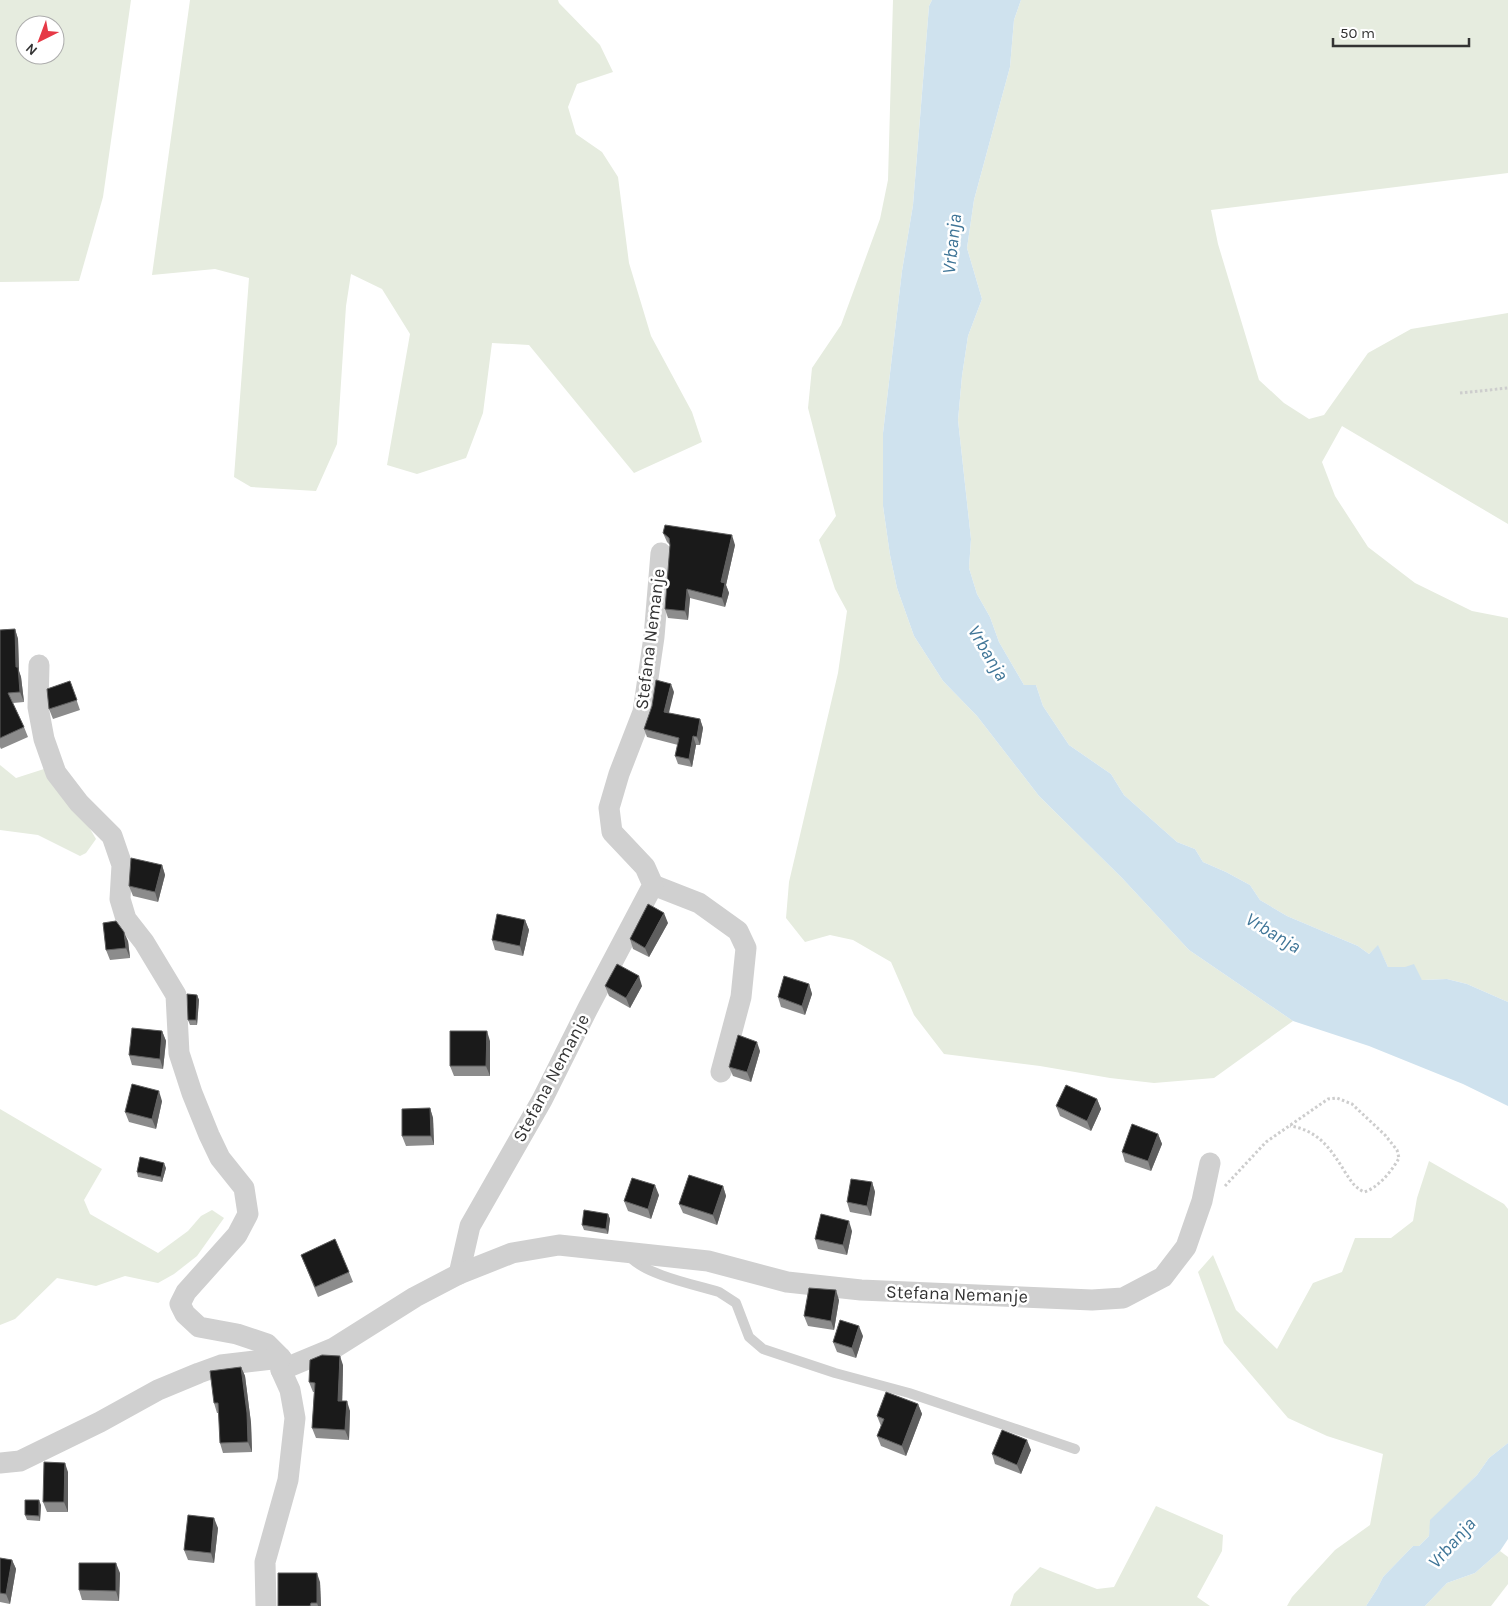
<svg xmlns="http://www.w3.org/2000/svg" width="1508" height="1606" font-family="Karla,sans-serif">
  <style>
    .green { fill: #e6ecdf; fill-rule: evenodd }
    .water { fill: #cfe2ee }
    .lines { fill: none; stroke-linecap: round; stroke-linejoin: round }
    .path { stroke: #cdcdcd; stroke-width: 3; stroke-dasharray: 2.5 2.5; stroke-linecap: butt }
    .service { stroke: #d0d0d0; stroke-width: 10 }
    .minor { stroke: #d0d0d0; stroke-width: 21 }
    .wall { fill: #8c8c8c }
    .shaded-wall { fill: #5f5f5f }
    .building { fill: #1a1a1a; stroke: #5f5f5f }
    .labels { text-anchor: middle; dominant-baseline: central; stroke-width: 5; stroke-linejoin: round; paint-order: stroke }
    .street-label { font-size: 18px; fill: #333; stroke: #fff }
    .water-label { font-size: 19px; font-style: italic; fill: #3f7597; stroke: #fff }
  </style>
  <rect width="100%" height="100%" fill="#fff"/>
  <g class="green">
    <path d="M0 0H131L103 197 79 281 0 282ZM25 25H55V55H25Z"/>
    <polygon points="190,0 558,0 559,3 600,45 613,72 577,84 568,107 576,134 602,152 618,177 629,263 651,336 692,412 702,442 634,473 529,345 492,343 483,413 466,458 417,474 387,465 410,334 382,289 351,274 346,306 337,444 316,491 251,487 234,477 249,278 215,269 152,275"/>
    <polygon points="893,0 932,0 929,6 913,205 902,271 883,433 883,506 890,555 897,588 914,636 943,681 977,716 1039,796 1122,878 1189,950 1293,1021 1214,1078 1154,1083 1110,1078 1040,1066 944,1054 914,1015 891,962 853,940 830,935 805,942 786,918 789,882 838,673 847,611 835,589 819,540 836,516 808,408 812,368 841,325 880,219 888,180"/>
    <polygon points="1021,0 1508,0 1508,173 1211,210 1218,244 1259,380 1284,403 1309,419 1324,415 1368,353 1411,329 1508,313 1508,524 1342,426 1322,462 1335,496 1368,547 1415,583 1472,611 1508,618 1508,1002 1467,984 1447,979 1422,980 1405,967 1388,967 1378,946 1369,954 1358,946 1287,916 1260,900 1250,885 1226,872 1203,862 1195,849 1177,842 1124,795 1111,774 1069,745 1043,706 1036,685 1024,685 999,642 990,617 977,594 969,568 971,539 958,420 962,376 968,336 982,299 967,248 974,200 1010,67 1014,20"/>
    <polygon points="0,765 16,778 44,769 86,822 96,839 86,853 80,856 38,835 0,830"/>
    <polygon points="0,1109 102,1169 84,1200 90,1214 158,1253 188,1231 201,1216 212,1210 224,1218 197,1256 174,1274 158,1283 125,1276 96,1286 57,1278 15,1319 0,1325"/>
    <polygon points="1429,1161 1504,1204 1508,1209 1508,1443 1489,1458 1477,1475 1431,1520 1429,1536 1419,1546 1413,1546 1383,1577 1377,1589 1366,1606 1287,1606 1292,1597 1335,1550 1370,1525 1383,1454 1327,1436 1288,1418 1224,1343 1198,1272 1213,1255 1236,1310 1277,1349 1313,1283 1342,1272 1355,1238 1391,1238 1413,1221 1417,1198"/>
    <polygon points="1156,1506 1223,1535 1222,1551 1197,1597 1210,1606 1010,1606 1014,1594 1040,1567 1097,1589 1114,1587"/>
    <polygon points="1500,1551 1508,1557 1508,1584 1491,1606 1425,1606 1447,1583 1475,1573"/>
  </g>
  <g class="water">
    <polygon points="932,0 1021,0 1014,20 1010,67 974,200 967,248 982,299 968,336 962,376 958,420 971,539 969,568 977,594 990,617 999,642 1024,685 1036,685 1043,706 1069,745 1111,774 1124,795 1177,842 1195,849 1203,862 1226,872 1250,885 1260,900 1287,916 1358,946 1369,954 1378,945 1388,967 1405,967 1414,964 1422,980 1447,979 1467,984 1508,1002 1508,1106 1463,1084 1369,1046 1293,1021 1189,950 1122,878 1039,796 977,716 943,681 914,636 897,588 890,555 883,506 883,433 902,271 913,205 929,6"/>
    <polygon points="1508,1443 1508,1539 1500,1551 1475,1573 1447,1583 1425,1606 1366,1606 1377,1589 1383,1577 1413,1546 1419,1546 1429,1536 1430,1520 1477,1475 1489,1458"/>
  </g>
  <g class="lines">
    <g class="path">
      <polyline points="1460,393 1508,388"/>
      <path d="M1225 1186 1266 1142 1328 1099 1337 1098 1352 1104 1385 1135 1397 1150 1399 1158C1392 1171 1378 1188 1364 1192 1354 1187 1351 1181 1345 1172 1331 1149 1318 1130 1290 1126"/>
    </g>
    <path class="service" d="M630 1257C646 1275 696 1285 719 1292L736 1303 749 1337 763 1349 835 1373 909 1393 1075 1449"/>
    <g class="minor">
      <polyline points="39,665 38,707 44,739 56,773 79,803 112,836 122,865 120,899 126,919 144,942 176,995 179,1053 192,1093 209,1135 220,1158 244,1188 248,1214 237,1235 186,1292 180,1304 185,1314 199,1327 237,1334 267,1344 281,1358 281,1370 290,1390 295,1418 288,1480 265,1562 266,1606"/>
      <polyline points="653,885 699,903 738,931 746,948 741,997 721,1072"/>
      <polyline points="459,1274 470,1226 542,1100 588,1008 653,885 645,867 612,832 609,808 619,774 643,712 654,637 661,553"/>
      <polyline points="281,1370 334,1348 415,1297 459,1274 512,1253 559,1245 708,1261 787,1282 861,1290 1092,1300 1123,1298 1163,1277 1186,1247 1202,1201 1210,1163"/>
      <polyline points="0,1463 20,1461 100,1422 158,1390 199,1373 221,1365 281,1358"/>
    </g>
  </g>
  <g class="wall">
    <polygon points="663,533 735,545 726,585 729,593 725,607 690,598 688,620 668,618 665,609 670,545 667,542"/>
    <polygon points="15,629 18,639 19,671 21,677 24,702 13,703 24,727 28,737 1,749 0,747 0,630"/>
    <polygon points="70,681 80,710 53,719 49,709"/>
    <polygon points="674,692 668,713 700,719 703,728 700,745 696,745 692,767 678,764 675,756 678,745 647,737 644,729"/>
    <polygon points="162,865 165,875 158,902 133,896 129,886"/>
    <polygon points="525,920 529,930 523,956 495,950 492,940"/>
    <polygon points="668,923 649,957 633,949 630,939"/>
    <polygon points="128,941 130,958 110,960 106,950"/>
    <polygon points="809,984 812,994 805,1015 781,1007 778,997"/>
    <polygon points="605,986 642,986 630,1008 609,996"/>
    <polygon points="197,995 199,1000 197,1025 190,1025 188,1020"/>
    <polygon points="162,1031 166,1041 163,1069 132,1065 129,1055"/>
    <polygon points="490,1041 490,1076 454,1076 450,1066"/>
    <polygon points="760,1051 751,1082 733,1076 729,1067"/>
    <polygon points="1097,1099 1101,1109 1091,1131 1060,1116 1056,1106"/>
    <polygon points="162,1101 156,1129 129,1122 125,1112"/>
    <polygon points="430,1108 433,1118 434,1145 406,1146 402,1136"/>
    <polygon points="1158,1134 1162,1144 1151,1171 1125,1162 1122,1152"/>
    <polygon points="166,1168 162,1182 138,1177 137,1172"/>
    <polygon points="872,1182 875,1192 871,1216 850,1212 847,1202"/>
    <polygon points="723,1186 726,1196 717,1225 683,1213 679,1204"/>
    <polygon points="659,1195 651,1219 628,1211 624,1201"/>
    <polygon points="608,1214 610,1219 608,1234 584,1230 582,1225"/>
    <polygon points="852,1231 847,1255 818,1249 815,1239"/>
    <polygon points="301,1255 349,1272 353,1282 318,1297"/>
    <polygon points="839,1300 834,1330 808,1326 804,1316"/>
    <polygon points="863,1336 856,1358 837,1352 833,1342"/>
    <polygon points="343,1365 342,1401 350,1411 349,1440 316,1438 312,1428 314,1392 313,1392 309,1382"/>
    <polygon points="241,1367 245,1376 251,1423 252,1452 223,1453 220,1443 219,1413 217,1413 214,1403"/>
    <polygon points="918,1404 922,1414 906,1456 881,1446 877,1436 881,1426 877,1416"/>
    <polygon points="1031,1450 1021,1474 995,1464 992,1454"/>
    <polygon points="68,1472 68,1512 47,1512 43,1502"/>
    <polygon points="41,1505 40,1521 27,1520 25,1515"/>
    <polygon points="218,1528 214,1563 188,1560 184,1550"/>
    <polygon points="0,1558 12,1560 16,1569 10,1604 0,1602"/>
    <polygon points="120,1573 119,1601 82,1600 79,1590"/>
    <polygon points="320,1582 321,1606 278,1606"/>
  </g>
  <g class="shaded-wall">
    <polygon points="732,535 735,545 726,585 729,593 725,607 722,598 721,582"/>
    <polygon points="687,589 690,598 688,620 685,611"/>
    <polygon points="15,629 18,639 19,671 21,677 24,702 20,692 16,667"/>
    <polygon points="671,684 674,692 667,721 664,712"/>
    <polygon points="700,719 703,728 700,745 697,737"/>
    <polygon points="693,736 696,745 692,767 689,759"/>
    <polygon points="162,865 165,875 158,902 155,892"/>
    <polygon points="664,913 668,923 649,957 645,948"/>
    <polygon points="525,920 529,930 523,956 520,946"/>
    <polygon points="124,932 128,941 130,958 126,948"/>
    <polygon points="639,976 642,986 630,1008 626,998"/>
    <polygon points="809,984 812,994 805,1015 802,1006"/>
    <polygon points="197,995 199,1000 197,1025 196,1020"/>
    <polygon points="162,1031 166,1041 163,1069 160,1059"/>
    <polygon points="487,1031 490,1041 490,1076 486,1066"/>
    <polygon points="757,1042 760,1051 751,1082 747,1072"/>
    <polygon points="159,1091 162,1101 156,1129 152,1119"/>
    <polygon points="1097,1099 1101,1109 1091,1131 1087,1121"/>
    <polygon points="430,1108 433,1118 434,1145 431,1136"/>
    <polygon points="1158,1134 1162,1144 1151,1171 1148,1161"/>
    <polygon points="164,1163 166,1168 162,1182 161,1177"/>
    <polygon points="872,1182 875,1192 871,1216 867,1206"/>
    <polygon points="655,1185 659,1195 651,1219 648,1209"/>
    <polygon points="723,1186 726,1196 717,1225 713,1215"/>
    <polygon points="608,1214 610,1219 608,1234 606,1229"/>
    <polygon points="849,1221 852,1231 847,1255 843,1245"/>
    <polygon points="836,1290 839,1300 834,1330 831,1321"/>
    <polygon points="859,1326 863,1336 856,1358 852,1348"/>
    <polygon points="340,1356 343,1365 342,1411 338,1401"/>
    <polygon points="241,1367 245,1376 251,1423 252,1452 248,1442"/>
    <polygon points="347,1401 350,1411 349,1440 345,1430"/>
    <polygon points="918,1404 922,1414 906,1456 902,1446"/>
    <polygon points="1027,1440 1031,1450 1021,1474 1017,1465"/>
    <polygon points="65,1463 68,1472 68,1512 64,1502"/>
    <polygon points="39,1500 41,1505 40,1521 39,1516"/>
    <polygon points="214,1518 218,1528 214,1563 211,1553"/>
    <polygon points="12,1560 16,1569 10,1604 6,1594"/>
    <polygon points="116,1563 120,1573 119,1601 116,1591"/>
    <polygon points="317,1573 320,1582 321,1606 318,1606 317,1603"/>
  </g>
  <g class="building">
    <polygon points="665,525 732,535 721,582 725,583 722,598 687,589 685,611 665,609 670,545 669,538 663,533"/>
    <polygon points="15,629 16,667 18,667 20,692 8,693 24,727 0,738 0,630"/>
    <polygon points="656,680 671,684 664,712 700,719 697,737 693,736 689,759 675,756 679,738 644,729 652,706"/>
    <polygon points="70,681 77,700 49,709 47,689"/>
    <polygon points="131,858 162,865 155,892 129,886"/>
    <polygon points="648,904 664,913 645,948 630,939"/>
    <polygon points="497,914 525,920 520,946 492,940"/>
    <polygon points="116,921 124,932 126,948 106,950 103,923"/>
    <polygon points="617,964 639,976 626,998 605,986"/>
    <polygon points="784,976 809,984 802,1006 778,997"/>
    <polygon points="187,994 197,995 196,1020 188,1020"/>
    <polygon points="132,1028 162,1031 160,1059 129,1055"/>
    <polygon points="450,1031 487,1031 486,1066 450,1066"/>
    <polygon points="738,1035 757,1042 747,1072 729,1067"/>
    <polygon points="132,1084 159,1091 152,1119 125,1112"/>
    <polygon points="1066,1085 1097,1099 1087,1121 1056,1106"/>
    <polygon points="430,1108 431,1136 402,1136 402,1109"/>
    <polygon points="1132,1124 1158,1134 1148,1161 1122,1152"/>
    <polygon points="140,1157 164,1163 161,1177 137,1172"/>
    <polygon points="689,1175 723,1186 713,1215 679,1204"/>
    <polygon points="632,1178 655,1185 648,1209 624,1201"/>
    <polygon points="851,1179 872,1182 867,1206 847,1202"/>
    <polygon points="584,1210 608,1214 606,1229 582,1225"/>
    <polygon points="821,1214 849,1221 843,1245 815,1239"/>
    <polygon points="335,1239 349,1272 315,1287 301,1255"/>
    <polygon points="809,1288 836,1290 831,1321 804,1316"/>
    <polygon points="840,1320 859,1326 852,1348 833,1342"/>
    <polygon points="322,1355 340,1356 338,1401 347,1401 345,1430 312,1428 315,1383 309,1382 310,1360"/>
    <polygon points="241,1367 247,1413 248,1442 220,1443 218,1403 214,1403 210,1371"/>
    <polygon points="886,1392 918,1404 902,1446 877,1436 884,1419 877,1416"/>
    <polygon points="1002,1430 1027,1440 1017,1465 992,1454"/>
    <polygon points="44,1462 65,1463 64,1502 43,1502"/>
    <polygon points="25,1500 39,1500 39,1516 25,1515"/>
    <polygon points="188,1515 214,1518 211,1553 184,1550"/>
    <polygon points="0,1558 12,1560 6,1594 0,1593"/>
    <polygon points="79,1563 116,1563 116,1591 79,1590"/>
    <polygon points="278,1573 317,1573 317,1603 311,1603 310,1606 278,1606"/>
  </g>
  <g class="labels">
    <g class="street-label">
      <text transform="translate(650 639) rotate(-83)">Stefana Nemanje</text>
      <text transform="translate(551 1078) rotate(-62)">Stefana Nemanje</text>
      <text transform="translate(957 1294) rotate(2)">Stefana Nemanje</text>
    </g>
    <g class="water-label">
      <text transform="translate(952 244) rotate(-84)">Vrbanja</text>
      <text transform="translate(988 653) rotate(59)">Vrbanja</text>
      <text transform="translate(1273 933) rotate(31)">Vrbanja</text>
      <text transform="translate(1452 1543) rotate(-48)">Vrbanja</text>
    </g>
  </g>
  <g transform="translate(40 40) rotate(222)"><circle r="24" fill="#ffffff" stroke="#adadad"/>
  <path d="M0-4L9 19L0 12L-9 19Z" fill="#e63946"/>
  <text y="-8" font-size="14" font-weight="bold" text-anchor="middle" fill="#333333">N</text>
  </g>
  <path d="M1333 38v8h136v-8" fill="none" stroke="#333333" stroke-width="2.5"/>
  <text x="1340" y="38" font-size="15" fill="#333333" stroke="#ffffff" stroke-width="4" paint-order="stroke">50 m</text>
</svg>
